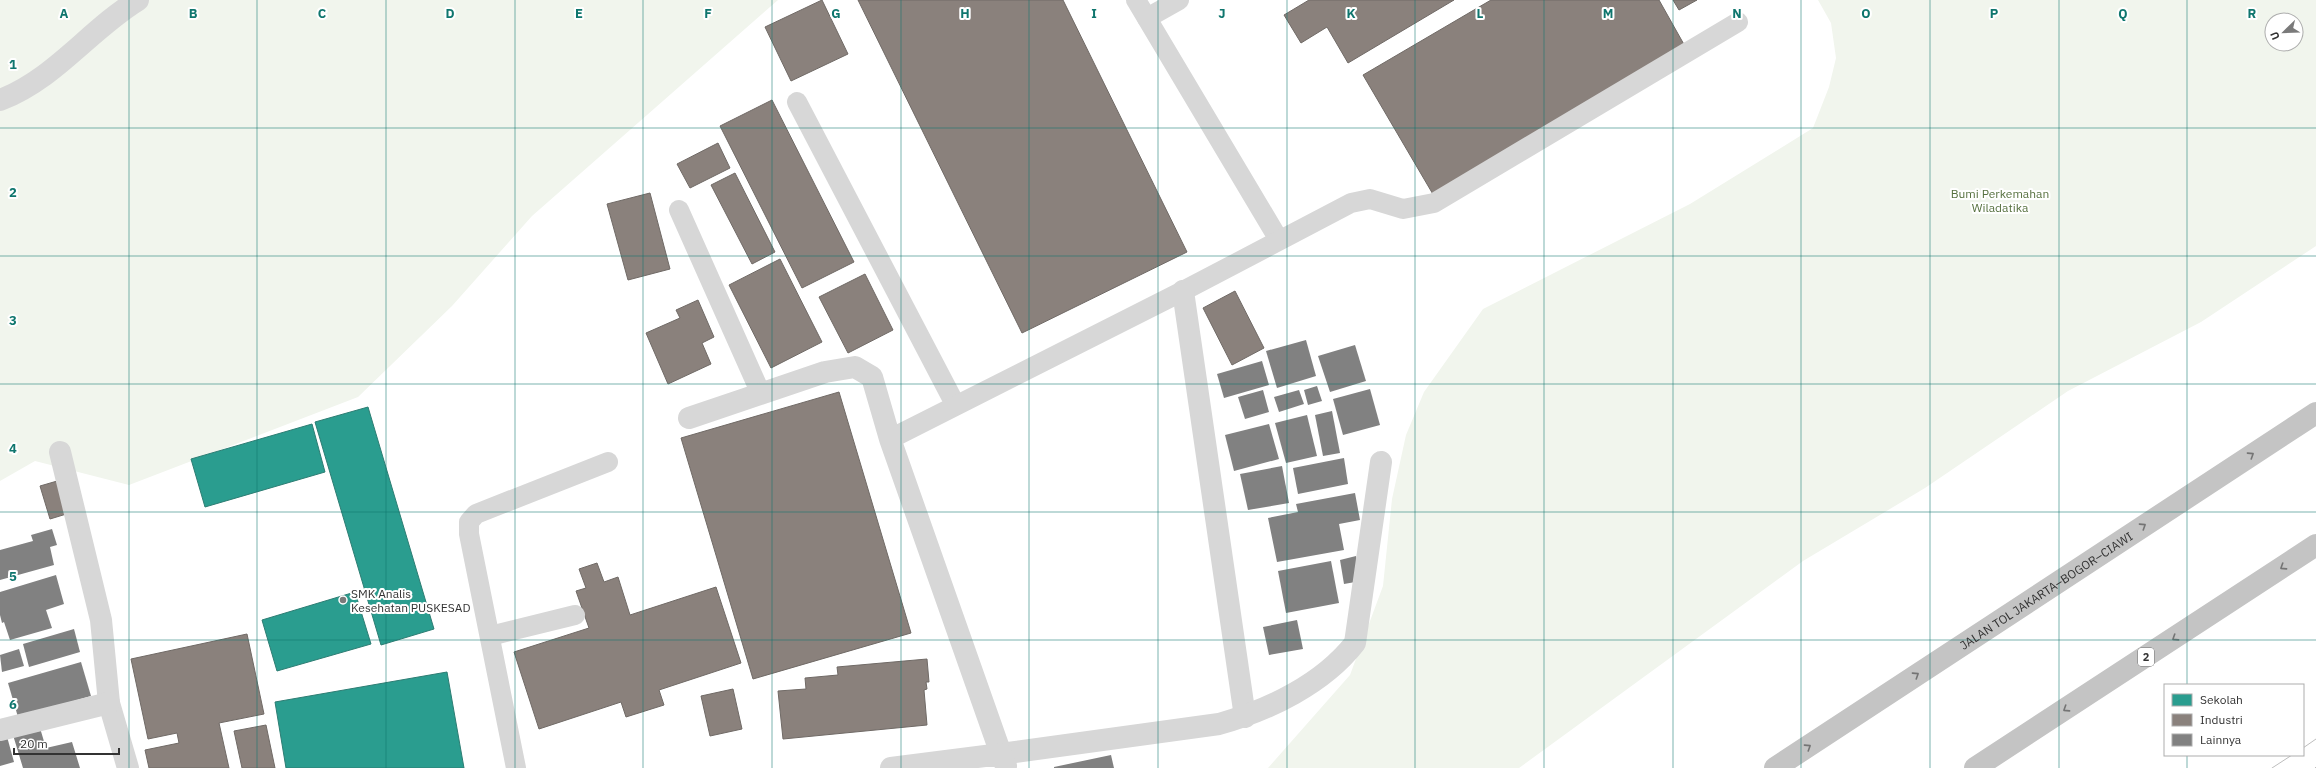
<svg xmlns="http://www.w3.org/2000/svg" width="2316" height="768" font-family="'IBM Plex Sans',sans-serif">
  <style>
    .green { fill: #f1f5ed; fill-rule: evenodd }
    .schools { fill: #2a9d8f; stroke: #2d7d73 }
    .industry { fill: #8a817c; stroke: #706a66 }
    .building { fill: #818181 }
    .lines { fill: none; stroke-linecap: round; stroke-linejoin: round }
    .service { stroke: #d7d7d7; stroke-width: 20 }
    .minor { stroke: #d7d7d7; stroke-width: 22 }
    .motorway { stroke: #c4c4c4; stroke-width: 22 }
    .tram { stroke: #bebebe; stroke-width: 1 }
    .oneway { stroke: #747474 }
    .grid { fill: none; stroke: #0f766e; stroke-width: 1; stroke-opacity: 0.55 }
    .poi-dot { fill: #7a7a7a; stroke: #fff; stroke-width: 1.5 }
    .labels { text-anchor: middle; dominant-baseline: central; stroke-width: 4; stroke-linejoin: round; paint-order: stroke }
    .shield { fill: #fff; stroke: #707070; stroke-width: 1 }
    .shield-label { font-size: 11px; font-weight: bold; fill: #333 }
    .park-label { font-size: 12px; fill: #56703f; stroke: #fff }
    .street-label { font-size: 12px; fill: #333; stroke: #fff }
    .poi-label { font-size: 12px; fill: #333; stroke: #fff; text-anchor: start }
    .grid-label { font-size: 13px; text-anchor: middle; font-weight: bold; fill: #0f766e; stroke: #fff; stroke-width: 4; stroke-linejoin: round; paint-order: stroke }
  </style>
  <rect width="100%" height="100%" fill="#fff"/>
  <g class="green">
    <polygon points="0,0 778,0 532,216 452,306 358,397 129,485 35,461 0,481"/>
    <path d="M1818 0H2316V246L2201 322 2068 391 1925 488 1803 561 1519 768H1268L1350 675 1383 586 1392 499 1406 435 1424 392 1483 309 1690 204 1813 128 1829 87 1836 58 1831 23ZM2272 20H2296V44H2272Z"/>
  </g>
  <g class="schools">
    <polygon points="368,407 434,629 381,645 315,422"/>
    <polygon points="312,424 325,472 205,507 191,459"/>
    <polygon points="355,592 371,644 277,671 262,620"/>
    <polygon points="447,672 464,768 286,768 275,702"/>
  </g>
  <g class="industry">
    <polygon points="822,0 848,54 791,81 765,27"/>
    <polygon points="858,0 1063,0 1187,252 1022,333"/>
    <polygon points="1309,0 1454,0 1348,63 1327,27 1301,43 1284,15"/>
    <polygon points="1491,0 1659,0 1686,48 1434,196 1363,75"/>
    <polygon points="1673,0 1697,0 1679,10"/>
    <polygon points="772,100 854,262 802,288 720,126"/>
    <polygon points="718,143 730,168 690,188 677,164"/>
    <polygon points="735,173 775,252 752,264 711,185"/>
    <polygon points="650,193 670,269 628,280 607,204"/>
    <polygon points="780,259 822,342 771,368 729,285"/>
    <polygon points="865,274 893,330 848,353 819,297"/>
    <polygon points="1235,291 1264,348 1232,365 1203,308"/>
    <polygon points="698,300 714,337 702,343 711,364 668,384 646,333 680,318 676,310"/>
    <polygon points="839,392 911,633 753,679 681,438"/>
    <polygon points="64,479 73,512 50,519 40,486"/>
    <polygon points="597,563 604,582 618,577 630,615 716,587 741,663 659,690 664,705 626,717 621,702 539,729 514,652 589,628 576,591 586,588 579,569"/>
    <polygon points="247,634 264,714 219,723 229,768 149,768 145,750 179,743 177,733 148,739 131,659"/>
    <polygon points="927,659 929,682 926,682 927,689 924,690 927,725 783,739 778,691 806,689 805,678 838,675 837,667"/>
    <polygon points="733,689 742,729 710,736 701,696"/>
    <polygon points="266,725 275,768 242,768 234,731"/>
  </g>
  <g class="building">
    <polygon points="1306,340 1316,376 1277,388 1266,351"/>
    <polygon points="1355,345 1366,381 1330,392 1318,356"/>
    <polygon points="1262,361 1269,385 1224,398 1217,374"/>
    <polygon points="1317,386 1322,401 1308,405 1304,390"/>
    <polygon points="1370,389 1380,425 1343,435 1333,399"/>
    <polygon points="1263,390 1269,412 1245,419 1238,397"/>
    <polygon points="1299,390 1304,404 1279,412 1274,397"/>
    <polygon points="1332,411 1340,453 1323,456 1315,415"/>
    <polygon points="1307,415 1317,456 1286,463 1275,423"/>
    <polygon points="1269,424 1279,459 1234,471 1225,435"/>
    <polygon points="1344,458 1348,484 1298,494 1293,468"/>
    <polygon points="1282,466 1289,503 1248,510 1240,474"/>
    <polygon points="1355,493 1360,520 1339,524 1344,550 1277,562 1268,518 1298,512 1296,504"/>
    <polygon points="52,529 57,545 50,547 54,565 0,580 0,550 33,541 31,535"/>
    <polygon points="1356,556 1361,581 1344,584 1340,560"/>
    <polygon points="1331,561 1339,603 1286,613 1278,571"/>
    <polygon points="56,575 64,604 46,610 52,628 10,640 4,622 2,623 0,615 0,592"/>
    <polygon points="1297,620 1303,649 1269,655 1263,627"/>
    <polygon points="74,629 80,652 29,667 23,644"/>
    <polygon points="19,649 24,666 2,672 0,655"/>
    <polygon points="81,662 91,696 18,717 8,683"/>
    <polygon points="40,728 46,748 72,742 80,768 23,768 13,735"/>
    <polygon points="6,733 14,762 0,766 0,735"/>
    <polygon points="1111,755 1114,768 1054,768 1054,767"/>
  </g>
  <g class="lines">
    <g class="service">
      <polyline points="1136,0 1279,240"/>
      <polyline points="1147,18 1179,0"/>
      <polyline points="797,102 955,404"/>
      <polyline points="679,210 761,394"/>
      <polyline points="890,439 1183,291 1351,203 1370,199 1403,209 1434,203 1738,22"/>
      <polyline points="490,636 575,615"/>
      <polyline points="516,768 469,534 469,522 476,514 608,462"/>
    </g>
    <g class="minor">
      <path d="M0 100C55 79 89 30 138 0"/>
      <polyline points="1183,291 1245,717"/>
      <path d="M689 418 825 372 855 367 872 377 890 439 1001 754 1219 724C1269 710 1323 684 1355 643L1381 462"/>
      <polyline points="60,452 101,620 109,703 128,768"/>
      <polyline points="0,730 109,703"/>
      <polyline points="891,768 1001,754 1006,766"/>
    </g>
    <g class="motorway">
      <path id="s1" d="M1775 768 2316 413"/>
      <polyline points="1975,768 2316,545"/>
    </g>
    <g class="tram">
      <polyline points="2303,748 2316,739"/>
      <polyline points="2272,768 2292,755"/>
      <polyline points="2315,768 2316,767"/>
    </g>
  </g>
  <defs><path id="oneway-chevron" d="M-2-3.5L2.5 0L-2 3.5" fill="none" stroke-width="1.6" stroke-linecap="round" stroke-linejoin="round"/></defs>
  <g class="oneway">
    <use href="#oneway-chevron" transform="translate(2251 455) rotate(-33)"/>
    <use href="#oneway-chevron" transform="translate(2143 526) rotate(-33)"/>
    <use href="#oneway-chevron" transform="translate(2283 567) rotate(147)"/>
    <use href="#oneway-chevron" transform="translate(2175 638) rotate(147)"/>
    <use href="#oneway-chevron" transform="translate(1916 675) rotate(-33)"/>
    <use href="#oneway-chevron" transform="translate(2066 709) rotate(147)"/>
    <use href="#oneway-chevron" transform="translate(1808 747) rotate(-33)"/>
  </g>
  <path class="grid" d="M129 0V768M257 0V768M386 0V768M515 0V768M643 0V768M772 0V768M901 0V768M1029 0V768M1158 0V768M1287 0V768M1415 0V768M1544 0V768M1673 0V768M1801 0V768M1930 0V768M2059 0V768M2187 0V685M0 128H2316M0 256H2316M0 384H2316M0 512H2316M0 640H2316M2187 755V768"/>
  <circle class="poi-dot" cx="343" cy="600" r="4"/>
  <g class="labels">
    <rect class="shield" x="2138" y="648" width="16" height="18" rx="3"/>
    <g class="shield-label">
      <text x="2146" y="657">2</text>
    </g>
    <g class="park-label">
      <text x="2000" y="193">Bumi Perkemahan<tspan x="2000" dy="14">Wiladatika</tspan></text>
    </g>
    <g class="street-label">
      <text stroke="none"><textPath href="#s1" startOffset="324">JALAN TOL JAKARTA–BOGOR–CIAWI</textPath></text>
    </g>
    <g class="poi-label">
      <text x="351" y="593">SMK Analis<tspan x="351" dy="14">Kesehatan PUSKESAD</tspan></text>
    </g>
  </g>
  <g class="grid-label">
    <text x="64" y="18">A</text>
    <text x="193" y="18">B</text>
    <text x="322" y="18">C</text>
    <text x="450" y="18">D</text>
    <text x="579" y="18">E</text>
    <text x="708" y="18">F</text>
    <text x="836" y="18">G</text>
    <text x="965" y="18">H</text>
    <text x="1094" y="18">I</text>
    <text x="1222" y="18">J</text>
    <text x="1351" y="18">K</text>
    <text x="1480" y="18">L</text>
    <text x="1608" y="18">M</text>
    <text x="1737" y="18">N</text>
    <text x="1866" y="18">O</text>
    <text x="1994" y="18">P</text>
    <text x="2123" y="18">Q</text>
    <text x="2252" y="18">R</text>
    <text x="13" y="69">1</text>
    <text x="13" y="197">2</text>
    <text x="13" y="325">3</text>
    <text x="13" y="453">4</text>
    <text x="13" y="581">5</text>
    <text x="13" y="709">6</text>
  </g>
  <rect x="2164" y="684" width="140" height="72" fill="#ffffff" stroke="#adadad"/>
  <rect x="2172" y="694" width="20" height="12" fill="#2a9d8f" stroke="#adadad"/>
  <text x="2200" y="704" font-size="12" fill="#333333">Sekolah</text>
  <rect x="2172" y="714" width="20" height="12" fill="#8a817c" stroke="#adadad"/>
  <text x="2200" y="724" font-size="12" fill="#333333">Industri</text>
  <rect x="2172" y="734" width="20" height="12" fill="#818181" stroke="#adadad"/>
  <text x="2200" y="744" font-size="12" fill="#333333">Lainnya</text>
  <g transform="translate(2284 32) rotate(247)"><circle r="19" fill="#ffffff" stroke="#adadad"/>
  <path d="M0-3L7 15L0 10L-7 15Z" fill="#7a7a7a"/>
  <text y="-6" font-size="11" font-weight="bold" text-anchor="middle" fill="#333333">U</text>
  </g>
  <path d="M14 748v6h105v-6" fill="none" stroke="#333333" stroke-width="2"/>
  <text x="20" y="748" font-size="12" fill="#333333" stroke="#ffffff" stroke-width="3" paint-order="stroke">20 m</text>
</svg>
